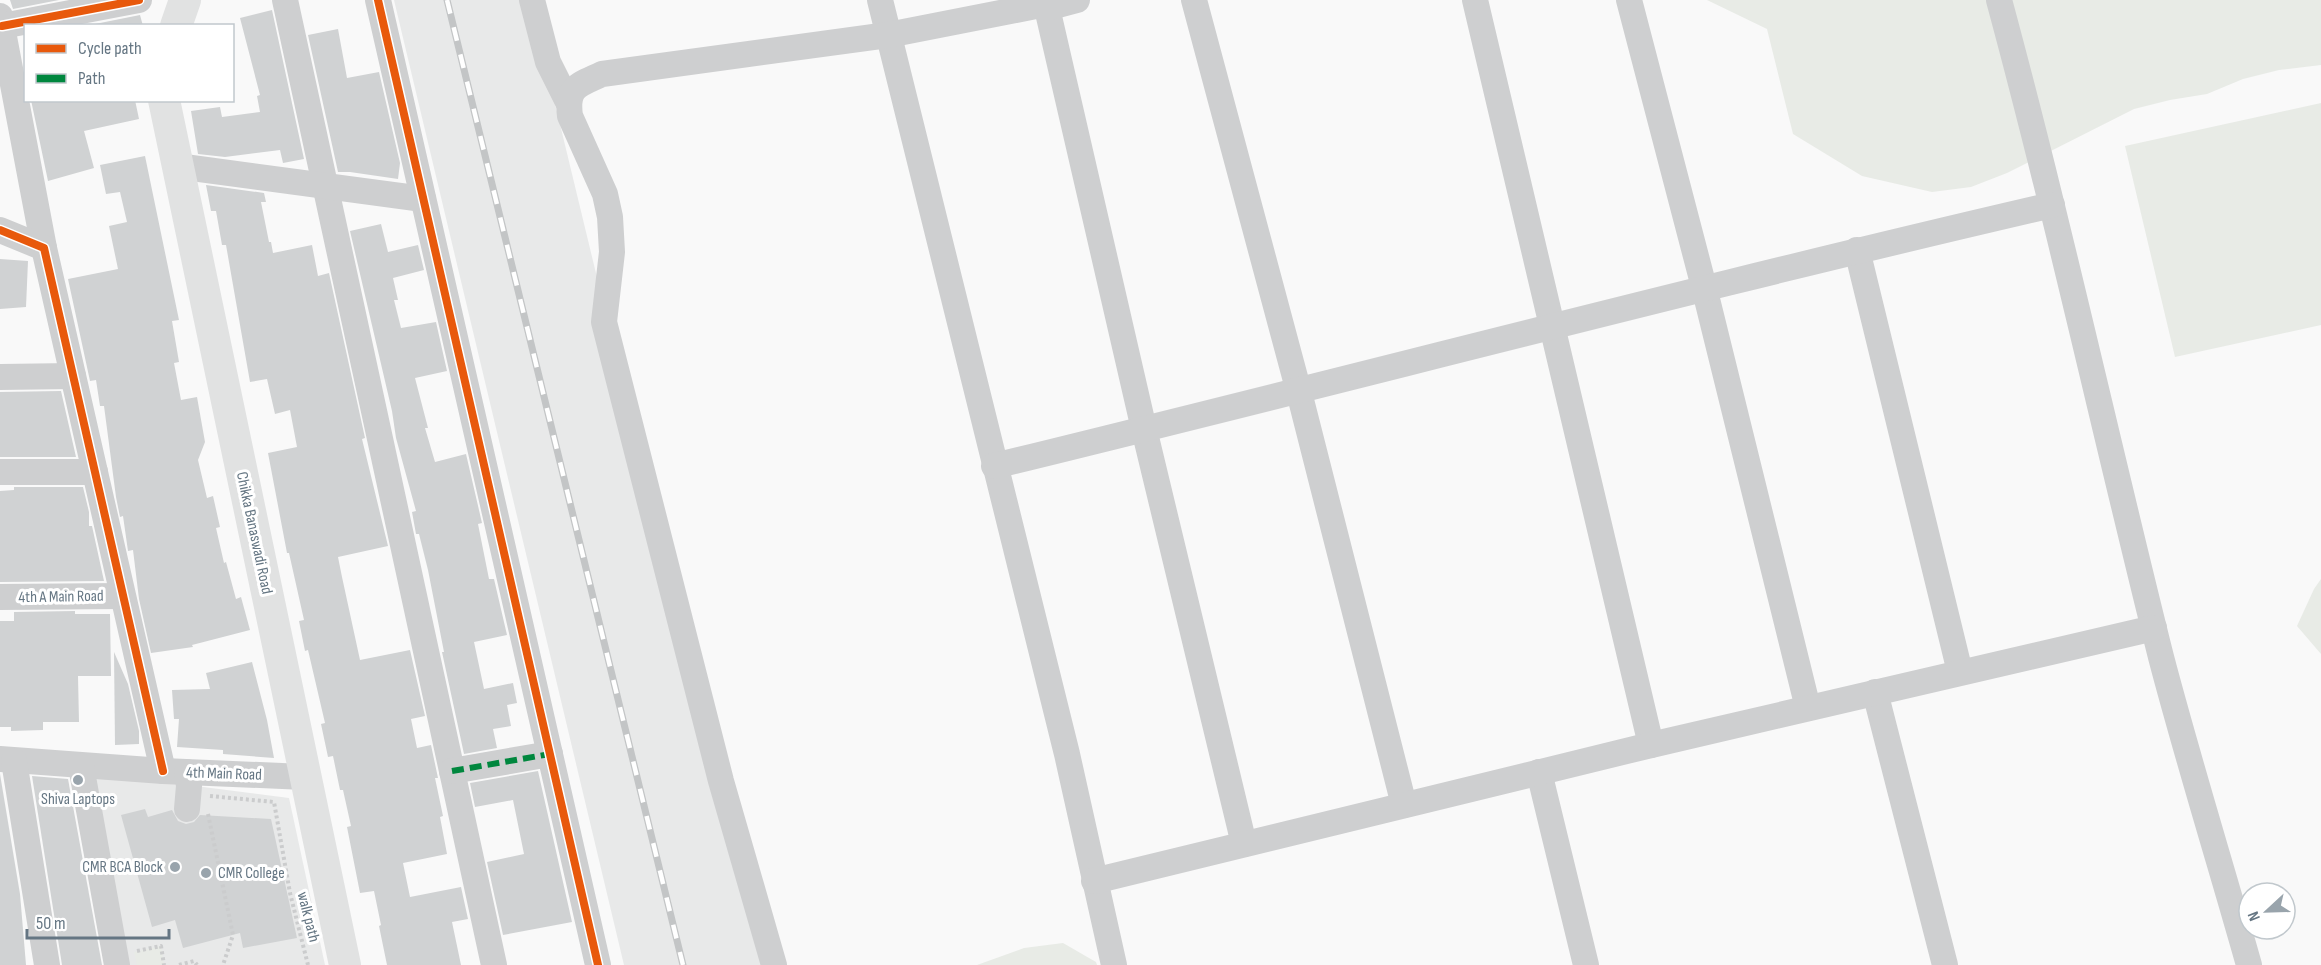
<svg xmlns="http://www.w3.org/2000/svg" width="2321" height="965" font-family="'Sofia Sans Condensed',sans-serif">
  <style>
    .built { fill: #e8e9e9 }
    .green { fill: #e8ebe6 }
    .building { fill: #d0d2d3 }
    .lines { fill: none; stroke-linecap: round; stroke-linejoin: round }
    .path { stroke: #cbcccd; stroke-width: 4; stroke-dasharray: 3 3; stroke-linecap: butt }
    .minor { stroke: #cecfd0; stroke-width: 26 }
    .major { stroke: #e1e2e2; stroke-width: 32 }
    .rail-casing { stroke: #c3c5c6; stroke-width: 7 }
    .rail { stroke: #fff; stroke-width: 4.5; stroke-dasharray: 14; stroke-linecap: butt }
    .quiet { stroke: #00873e; stroke-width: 6; stroke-dasharray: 12 6; stroke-linecap: butt }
    .cycleway-casing { stroke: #fff; stroke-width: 11 }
    .cycleway { stroke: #e8590c; stroke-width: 8 }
    .poi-dot { fill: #99a4ac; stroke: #fff; stroke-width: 2 }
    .labels { text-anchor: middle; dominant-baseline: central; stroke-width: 6; stroke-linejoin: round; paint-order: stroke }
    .street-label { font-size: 16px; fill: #657683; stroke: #fff }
    .poi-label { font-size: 16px; fill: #657683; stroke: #fff }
  </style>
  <rect width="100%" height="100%" fill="#f9f9f9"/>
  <g class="built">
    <polygon points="394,0 530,0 763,965 624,965"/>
    <polygon points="86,772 289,798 325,965 124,965"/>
  </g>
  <g class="green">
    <polygon points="1707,0 2321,0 2321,65 2279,70 2243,79 2207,94 2170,100 2134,109 2007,173 1971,187 1932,192 1862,176 1793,134 1767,29"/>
    <polygon points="2321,103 2321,325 2175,357 2125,146"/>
    <polygon points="2321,579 2321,654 2297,626 2314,589"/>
    <polygon points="1063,943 1096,962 1097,965 977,965 1024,948"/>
    <polygon points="161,946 164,965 137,965 134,952"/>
  </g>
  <g class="building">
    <polygon points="10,0 59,0 13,9"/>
    <polygon points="272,10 304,159 283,163 280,150 225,157 198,154 191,111 220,107 222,117 260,112 257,96 260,95 240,18"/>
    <polygon points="140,15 143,26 85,26"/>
    <polygon points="338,29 347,78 379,72 400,163 398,179 350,172 338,172 308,35"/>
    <polygon points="31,100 135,100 139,119 84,131 94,168 48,181"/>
    <polygon points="145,156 179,320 172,321 179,362 174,363 181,400 197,397 205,442 198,460 207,498 213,496 220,527 216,528 224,563 226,562 236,599 241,597 250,630 192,645 193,647 151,653 139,599 133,550 128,551 123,516 120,517 116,497 104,406 100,406 96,380 90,381 68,279 118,269 109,226 127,222 120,192 106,194 100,165"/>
    <polygon points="206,185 264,193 266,202 261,202 269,242 271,242 273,253 312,245 318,276 329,273 365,438 362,439 388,546 338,557 342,577 360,660 410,650 425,716 411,719 417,748 431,745 438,778 435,778 443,816 440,817 447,854 403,863 410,897 461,887 468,919 452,922 461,965 387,965 379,926 381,925 374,891 360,893 347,827 351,826 343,790 340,790 333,756 328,757 321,724 325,723 308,650 305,651 299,621 304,620 289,553 287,553 268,453 297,447 290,410 275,414 267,379 250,382 226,245 222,245 216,211 211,211"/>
    <polygon points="381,224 388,252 418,245 424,270 393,278 398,300 394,300 401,328 436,322 447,371 415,378 428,428 425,428 435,462 466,454 482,523 478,524 489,579 494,579 507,635 474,642 484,689 513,683 517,703 507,705 511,726 493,729 497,748 464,754 442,652 444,652 428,570 419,534 416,534 412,512 416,511 396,438 392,411 350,231"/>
    <polygon points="0,259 28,261 26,307 0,309"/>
    <polygon points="61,391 76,457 0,457 0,392"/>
    <polygon points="14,487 83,487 89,512 89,526 92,526 104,581 0,582 0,491 14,490"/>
    <polygon points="75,611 75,614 110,614 111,676 78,676 79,722 43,722 43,730 11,731 11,727 0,727 0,621 14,621 14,612"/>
    <polygon points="114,652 128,684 139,731 139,744 115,745"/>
    <polygon points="252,662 267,720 274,758 223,754 223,750 177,747 179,719 174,719 172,690 210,689 206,673"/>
    <polygon points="538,771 572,922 503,935 487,862 524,854 513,800 475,807 470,783"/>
    <polygon points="0,774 20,894 26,965 0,965"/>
    <polygon points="32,776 68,779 102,965 62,965"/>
    <polygon points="145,809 148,817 172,810 178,821 186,824 194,822 200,815 271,819 297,938 243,948 240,933 183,948 175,920 152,927 121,815"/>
  </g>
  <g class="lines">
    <g class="path">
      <polyline points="210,796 274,802 290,893 308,965"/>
      <polyline points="208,814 233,935 223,965"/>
      <polyline points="137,951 161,946 164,965"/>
      <polyline points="179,965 194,961 197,965"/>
    </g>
    <g class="minor">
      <polyline points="285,0 494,965"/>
      <polyline points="378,0 598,965"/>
      <polyline points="532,0 548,62 568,102"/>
      <polyline points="880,0 1067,754 1114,965"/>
      <polyline points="1194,0 1299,392 1404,805"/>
      <polyline points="1475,0 1651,745"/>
      <polyline points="1629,0 1704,287 1808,708"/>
      <path d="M1999 0C2058 218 2106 438 2161 657 2188 760 2220 862 2249 965"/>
      <polyline points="1047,8 1144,429 1244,844"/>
      <polyline points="0,16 44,248"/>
      <polyline points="2,26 139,0"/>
      <polyline points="177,166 423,199"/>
      <polyline points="0,230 44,248 163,771"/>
      <polyline points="1857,250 1960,672"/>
      <polyline points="0,377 73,376"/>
      <path d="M994 466C1347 380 1698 287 2052 205"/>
      <polyline points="0,472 95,472"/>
      <polyline points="0,597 122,596"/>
      <polyline points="1875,692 1945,965"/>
      <polyline points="0,759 163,771 305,777"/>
      <polyline points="14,761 47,965"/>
      <polyline points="81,766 117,965"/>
      <polyline points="452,771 550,754"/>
      <polyline points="1539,772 1586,965"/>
      <polyline points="187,809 189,786 187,772"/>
      <polyline points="1094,881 1651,745 2154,628"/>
      <path d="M774 965 721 781 604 322 612 252 610 217 605 194 570 116C566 86 579 85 602 74L888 35 1036 6 1047 8 1077 0"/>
    </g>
    <g class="major">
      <polyline points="176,26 185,0"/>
      <polyline points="164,100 345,965"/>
    </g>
    <defs>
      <polyline id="rail" points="447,0 683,965"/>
    </defs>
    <use href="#rail" class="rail-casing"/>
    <use href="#rail" class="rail"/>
    <polyline class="quiet" points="452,771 550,754"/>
    <defs>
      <g id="cycleway">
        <polyline points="378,0 598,965"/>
        <polyline points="2,26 139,0"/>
        <polyline points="0,230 44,248 163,771"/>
      </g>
    </defs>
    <use href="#cycleway" class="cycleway-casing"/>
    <use href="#cycleway" class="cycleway"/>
  </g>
  <g class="poi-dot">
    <circle cx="78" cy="780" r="6"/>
    <circle cx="175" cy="867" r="6"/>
    <circle cx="206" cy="873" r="6"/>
  </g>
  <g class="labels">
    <g class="street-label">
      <text transform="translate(254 533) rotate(78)">Chikka Banaswadi Road</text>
      <text transform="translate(61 597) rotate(-1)">4th A Main Road</text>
      <text transform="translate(224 774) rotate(2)">4th Main Road</text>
      <text transform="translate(308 917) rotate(76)">walk path</text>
    </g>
    <g class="poi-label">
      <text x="78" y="799">Shiva Laptops</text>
      <text x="163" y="867" text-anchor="end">CMR BCA Block</text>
      <text x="218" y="873" text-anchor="start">CMR College</text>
    </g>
  </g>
  <rect x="24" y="24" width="210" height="78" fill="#ffffff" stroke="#c1c8cd" stroke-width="1.5"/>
  <rect x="36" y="44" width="30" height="9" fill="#e8590c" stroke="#c1c8cd" stroke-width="1.5"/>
  <text x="78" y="54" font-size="18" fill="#657683">Cycle path</text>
  <rect x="36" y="74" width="30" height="9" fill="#00873e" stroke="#c1c8cd" stroke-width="1.5"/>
  <text x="78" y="84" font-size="18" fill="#657683">Path</text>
  <g transform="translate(2267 911) rotate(248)"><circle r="28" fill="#ffffff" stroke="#c1c8cd" stroke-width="1.5"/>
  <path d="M0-4.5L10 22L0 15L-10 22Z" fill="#99a4ac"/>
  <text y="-9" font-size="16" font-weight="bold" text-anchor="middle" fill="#657683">N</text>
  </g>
  <path d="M27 929v9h142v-9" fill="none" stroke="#657683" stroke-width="3"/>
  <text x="36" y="929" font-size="18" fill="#657683" stroke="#ffffff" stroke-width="4.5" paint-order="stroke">50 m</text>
</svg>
